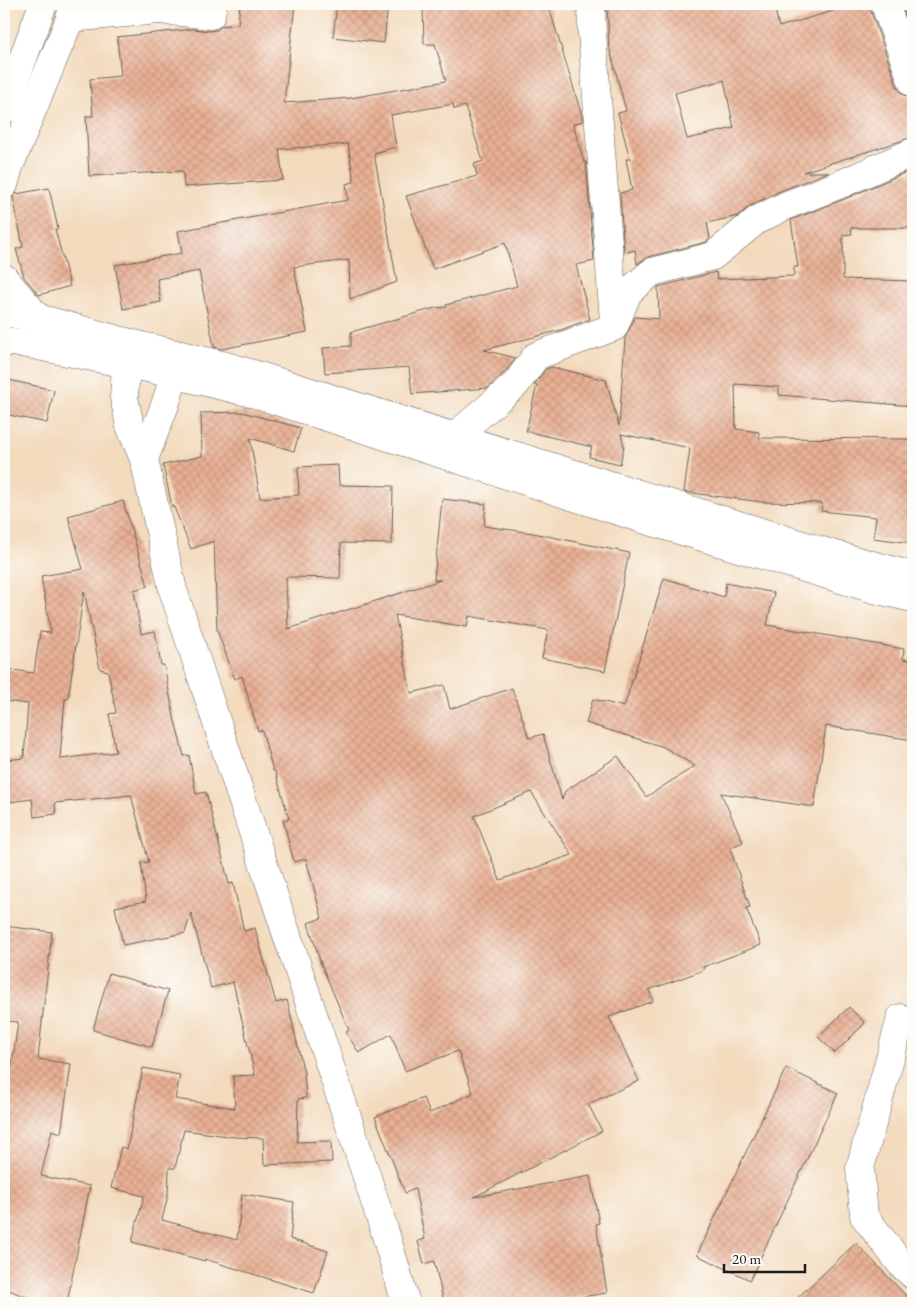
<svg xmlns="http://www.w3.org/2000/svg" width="917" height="1307" font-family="'EB Garamond',serif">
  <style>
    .building { fill: url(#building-cross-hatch); fill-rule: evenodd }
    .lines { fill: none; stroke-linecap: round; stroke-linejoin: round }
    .minor-casing { stroke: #675e54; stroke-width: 29 }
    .major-casing { stroke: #675e54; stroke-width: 29 }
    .minor { stroke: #fff; stroke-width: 28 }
    .major { stroke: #fff; stroke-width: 28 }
  </style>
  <defs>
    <pattern id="building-cross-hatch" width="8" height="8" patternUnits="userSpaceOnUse" patternTransform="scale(1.25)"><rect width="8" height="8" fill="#e9b094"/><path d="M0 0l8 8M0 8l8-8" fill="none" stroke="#c7977f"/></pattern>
  </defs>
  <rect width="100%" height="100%" fill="#fdfcf7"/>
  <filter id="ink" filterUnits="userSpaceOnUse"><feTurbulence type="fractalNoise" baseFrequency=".02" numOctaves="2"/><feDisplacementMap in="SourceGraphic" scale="10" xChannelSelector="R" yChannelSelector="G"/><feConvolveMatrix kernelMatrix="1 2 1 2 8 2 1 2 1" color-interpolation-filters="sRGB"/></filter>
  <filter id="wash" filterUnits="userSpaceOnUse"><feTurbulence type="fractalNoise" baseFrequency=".0096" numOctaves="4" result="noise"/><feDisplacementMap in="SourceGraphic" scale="20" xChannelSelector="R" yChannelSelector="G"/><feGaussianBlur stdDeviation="1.12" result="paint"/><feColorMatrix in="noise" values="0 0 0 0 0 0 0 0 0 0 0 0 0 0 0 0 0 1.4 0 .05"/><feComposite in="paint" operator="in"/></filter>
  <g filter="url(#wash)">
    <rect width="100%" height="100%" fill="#f3dabd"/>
    <g id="blocks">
      <g class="building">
        <polygon points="240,4 295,4 284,103 351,98 446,81 435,44 424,44 423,4 548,4 583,119 583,121 573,124 584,162 586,162 594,261 576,265 590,319 561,330 484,350 516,358 504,373 488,388 412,394 409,367 325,373 323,348 351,346 351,332 435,308 447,307 446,305 517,286 505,243 433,269 406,196 477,176 474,164 483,161 465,106 454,109 453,104 391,115 396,147 374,153 397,282 350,299 349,260 294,267 307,332 222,349 214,347 199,271 157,279 161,302 123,309 115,265 182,253 178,231 348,200 346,184 354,182 348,144 279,149 283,180 184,187 183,171 89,176 86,116 93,116 90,79 121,76 117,37 193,29 210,31 217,30 221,26 238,24"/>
        <polygon points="337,4 388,4 384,43 333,37"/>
        <path d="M607 4H774L779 27 856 4H870V9L898 88 903 95 913 98V137L803 172H828L780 191 750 206 738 216 707 223 710 238 706 242 648 257 637 264 635 250 624 253 620 193 632 190 626 159H630L618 113 626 111 609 46ZM724 80 734 128 687 139 675 93Z"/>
        <polygon points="901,4 913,4 913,37"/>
        <polygon points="904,173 913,173 913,228 851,228 852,234 843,235 843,279 913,281 913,406 779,395 779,387 735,384 736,429 759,432 759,438 913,439 913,543 873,538 876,517 821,511 822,503 762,502 684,492 690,448 621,434 624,446 620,464 589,457 592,447 526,431 537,385 534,385 546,369 552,367 606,380 619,426 625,338 635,317 659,319 658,287 716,272 717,279 794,276 794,267 798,267 791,220 847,198"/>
        <polygon points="49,188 58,229 55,229 70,286 39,295 24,277 16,249 23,247 13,197 16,194"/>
        <polygon points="4,379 54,390 47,423 4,414"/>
        <path d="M242 412 301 428 294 451 250 438 260 498 299 495 298 467 338 465 339 485 393 486 392 544 341 543 340 578 286 577 288 629 441 580H434L442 499 486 504 484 526 533 533 629 553 605 671 542 658 548 630 469 616 467 627 395 615 411 693 444 685 450 709 512 688 529 738 543 734 562 800 565 791 618 756 646 797 695 766 664 747 586 723 593 699 624 707 664 578 724 597 726 583 774 593 767 625 904 649 903 659 913 661V740L826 726 814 807 721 793 743 842 730 848 750 907 746 908 761 945 703 967 704 970 649 990 653 1001 609 1017 639 1081 588 1104 602 1131 474 1197 590 1176 599 1223 596 1224 607 1293 541 1303H444L434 1261 424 1264 418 1241 425 1239 415 1189 405 1193 375 1117 423 1098 430 1113 473 1093 458 1051 405 1071 391 1034 359 1053 346 1032 349 1030 321 964 308 923 322 918 306 859 294 862 283 820 289 819 275 771H273L262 730 258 731 242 676 235 679 217 630 214 541 191 549 174 507H172L163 465 202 456 201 413ZM531 792 572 855 500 880 474 816Z"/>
        <path d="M123 501 148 586 134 590 141 634 155 631 161 665H164L174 717 184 756 189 755 196 794 206 792 229 884 233 883 244 931 255 928 276 1003 287 1000 304 1073 306 1098 298 1099 297 1142 331 1141 332 1162 264 1165 263 1138 235 1137 184 1130 175 1168H169L168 1195 162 1220 237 1240 242 1194 294 1202 290 1239 328 1251 314 1293 205 1259V1261L132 1242 144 1196 111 1188 121 1147 127 1149 143 1068 180 1075 175 1099 235 1108 233 1076 255 1075 233 982 211 988 191 913 185 933 123 945 115 907 146 901 141 863 149 862 131 795 55 803 56 814 34 817 32 799 9 802 4 760 24 758 28 704 4 701 5 669 34 673 40 632 51 633 41 576 83 569 68 516ZM84 591 100 669 108 671 116 713 109 714 116 752 60 759 65 699H68Z"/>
        <polygon points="4,926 52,932 38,1059 71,1064 61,1133 52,1130 41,1176 90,1186 67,1303 41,1303 4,1288 4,1121 18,1022 4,1021"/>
        <polygon points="109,973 168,991 152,1047 93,1030"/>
        <polygon points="849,1007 865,1023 835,1053 818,1037"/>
        <polygon points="786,1068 838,1093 750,1280 697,1255"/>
        <polygon points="856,1243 913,1303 792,1303"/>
      </g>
    </g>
  </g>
  <g filter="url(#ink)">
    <use href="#blocks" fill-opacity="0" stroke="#675e54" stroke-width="1"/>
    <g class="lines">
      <defs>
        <g id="minor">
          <polyline points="591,4 592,33 614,321"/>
          <polyline points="885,4 913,83"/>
          <polyline points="70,18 159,10 211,15 213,4"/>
          <polyline points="130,343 126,364 124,397 130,426 144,459 173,590 384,1229 406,1303"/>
          <polyline points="455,436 516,384 536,356 614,327 628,292 652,272 713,256 757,220 787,205 841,184 913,152"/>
          <polyline points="144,459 165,405 181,355"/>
          <polyline points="901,1018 860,1168 864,1216 901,1264 913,1275"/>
        </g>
        <g id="major">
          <polyline points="4,110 43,4"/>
          <polyline points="4,185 9,167 76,4"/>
          <polyline points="4,278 38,318"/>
          <polyline points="4,312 38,318 130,343 227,366 832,554 913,576"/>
          <polyline points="4,341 28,344 147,368 255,394 649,521 874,589 913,598"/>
        </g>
      </defs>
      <use href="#minor" class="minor-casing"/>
      <use href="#major" class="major-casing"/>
      <use href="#minor" class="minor"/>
      <use href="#major" class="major"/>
    </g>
  </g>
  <rect width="917" height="1307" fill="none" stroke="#fdfcf7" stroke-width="20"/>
  <path d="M724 1264v8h81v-8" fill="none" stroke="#1c1c1c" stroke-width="2.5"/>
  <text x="732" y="1264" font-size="15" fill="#1c1c1c" stroke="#fdfcf7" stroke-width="4" paint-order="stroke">20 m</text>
</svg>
